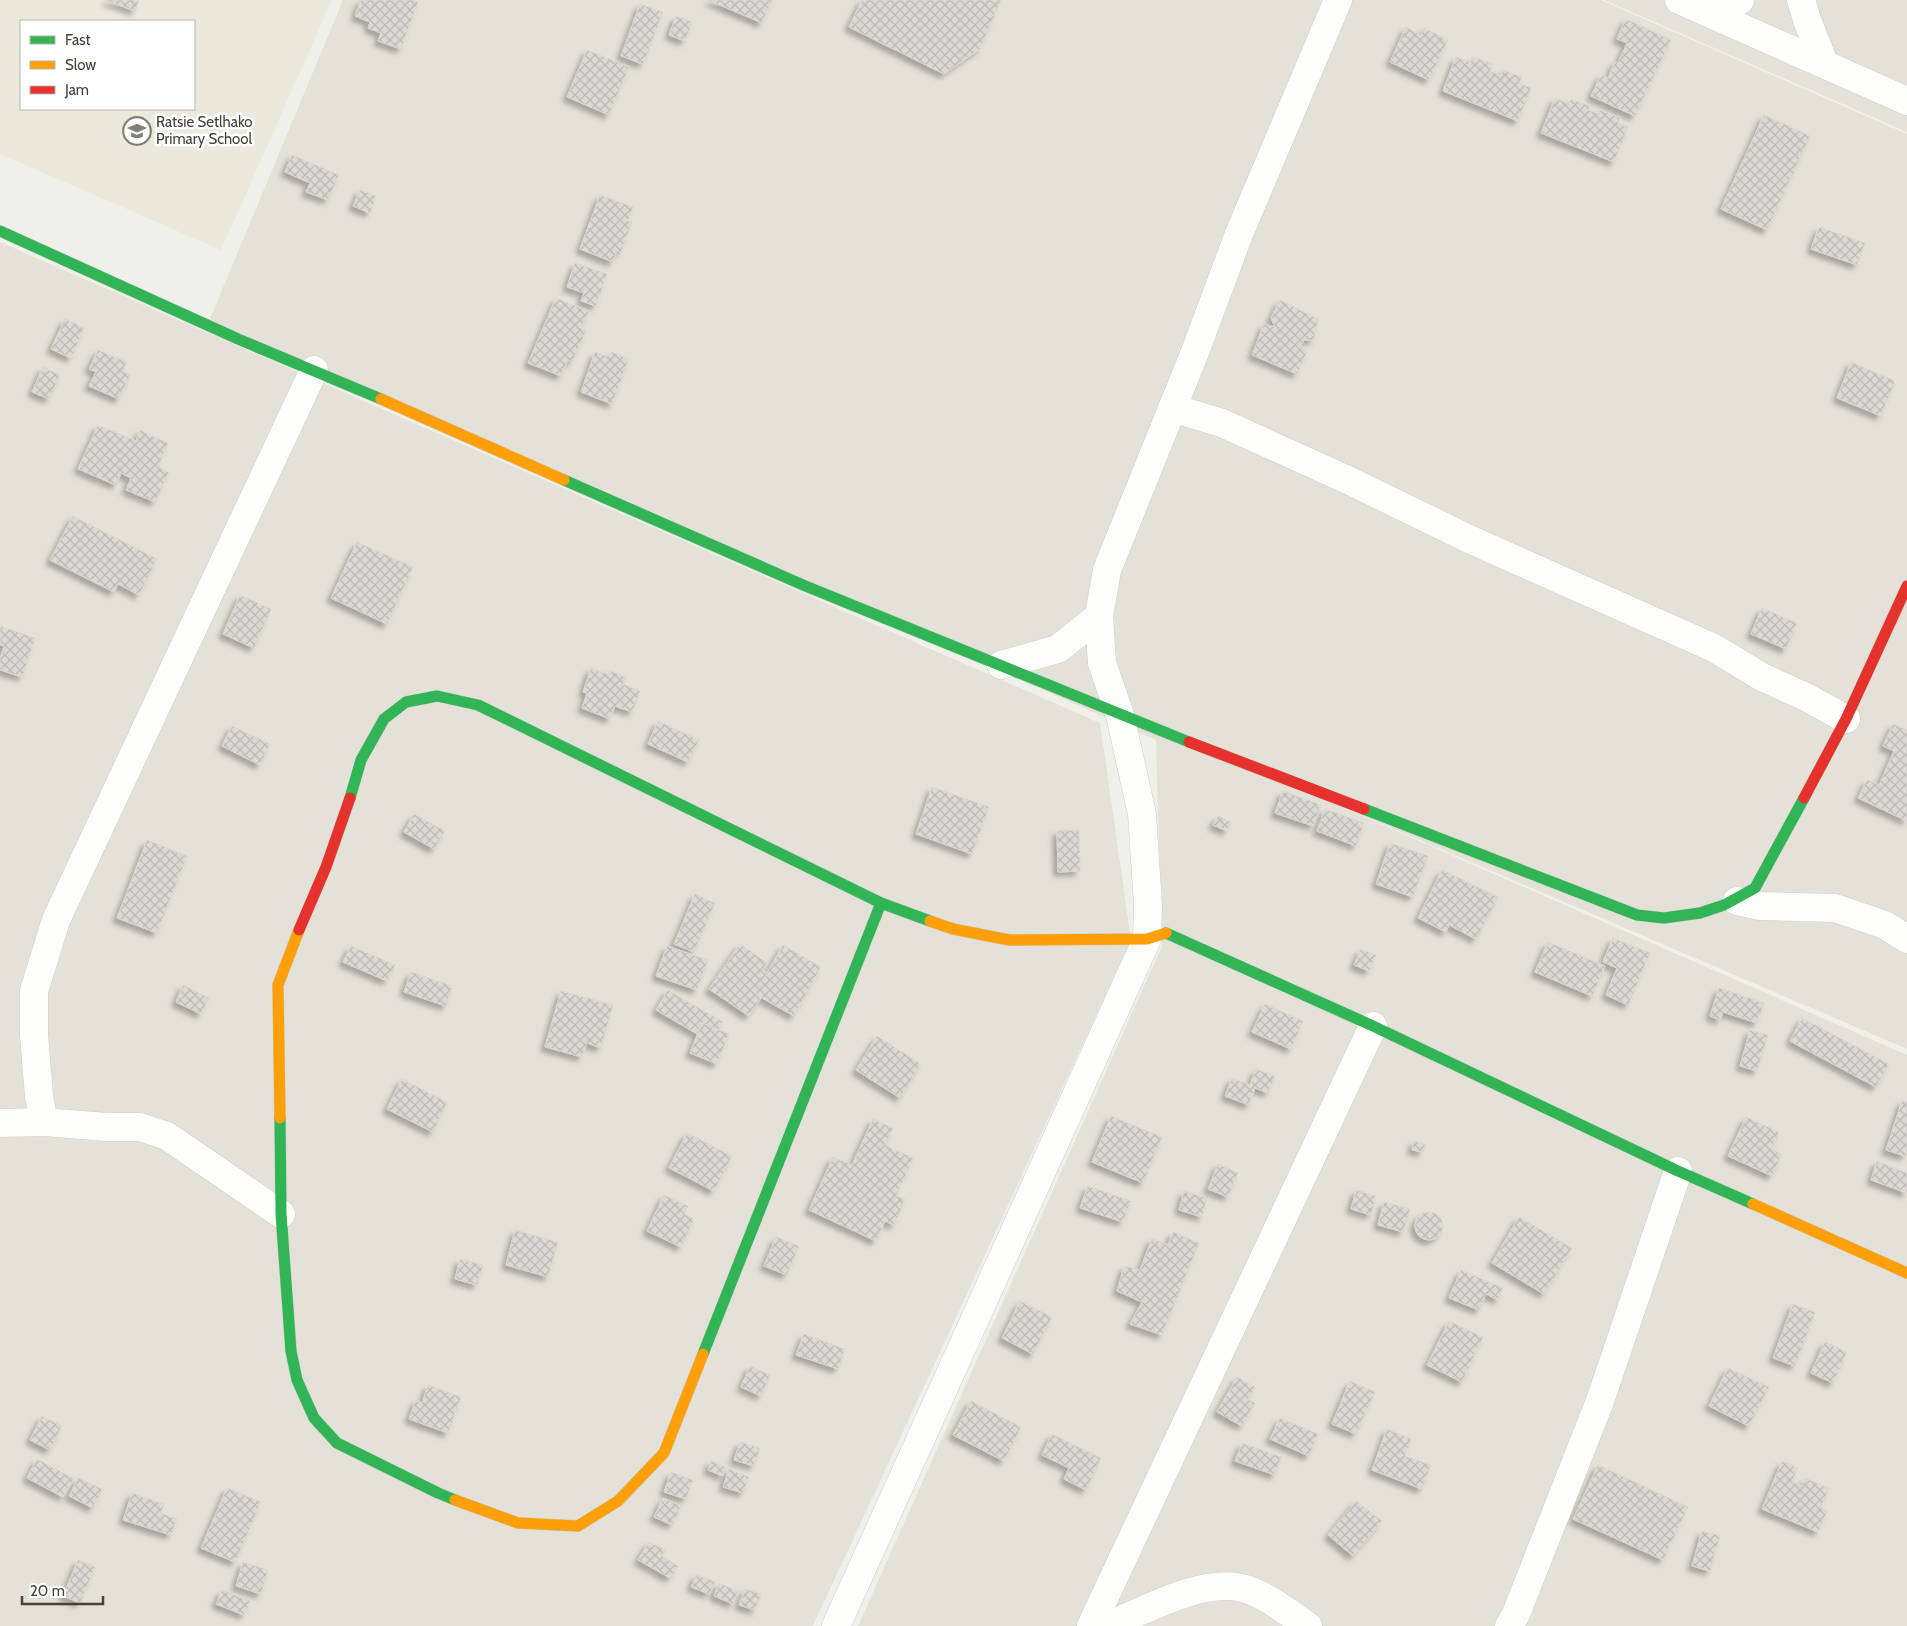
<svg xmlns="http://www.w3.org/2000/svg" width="1907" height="1626" font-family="Cabin,sans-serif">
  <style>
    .residential { fill: #e4e2d8 }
    .education { fill: #ebe9db; fill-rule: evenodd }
    .building { fill: url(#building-cross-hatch); stroke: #d9d7d1; filter: url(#shadow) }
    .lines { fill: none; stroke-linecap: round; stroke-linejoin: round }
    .street-casing { stroke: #cecdc8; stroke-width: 29 }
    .fast-casing { stroke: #cfcdc2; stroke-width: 12 }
    .slow-casing { stroke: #cfcdc2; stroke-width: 12 }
    .jam-casing { stroke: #cfcdc2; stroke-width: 12 }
    .street { stroke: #fdfdfc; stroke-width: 28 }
    .fast { stroke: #30b455; stroke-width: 11 }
    .slow { stroke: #ff9f0a; stroke-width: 11 }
    .jam { stroke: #e5322d; stroke-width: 11 }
    .labels { text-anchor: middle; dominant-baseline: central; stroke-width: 5; stroke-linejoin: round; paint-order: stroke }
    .poi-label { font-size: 15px; fill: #464237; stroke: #fff; text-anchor: start }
  </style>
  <defs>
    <pattern id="building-cross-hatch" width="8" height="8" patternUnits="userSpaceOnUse" patternTransform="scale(1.25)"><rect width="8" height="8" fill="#dad9d3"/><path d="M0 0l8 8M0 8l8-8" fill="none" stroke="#bcbbb6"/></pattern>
    <filter id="shadow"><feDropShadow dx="-4.5" dy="4.5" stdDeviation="2.5" flood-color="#0004"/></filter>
  </defs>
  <rect width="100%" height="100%" fill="#f0f0eb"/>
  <g class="residential">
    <polygon points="343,0 1601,0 1907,134 1907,1049 1298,788 1907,1055 1907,1626 858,1626 1162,946 1156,740 209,321"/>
    <polygon points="1604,0 1907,0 1907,132"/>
    <polygon points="0,242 1100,723 1131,940 813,1626 0,1626"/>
  </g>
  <path class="education" d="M0 0H332L221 250 0 154ZM21 21H194V109H21Z"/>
  <g class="building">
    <polygon points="105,0 139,0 135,11"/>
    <polygon points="361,0 414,0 418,2 401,49 378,41 381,33 368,28 370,22 355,16"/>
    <polygon points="708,0 772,0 762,23"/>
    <polygon points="862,0 1001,0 980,49 944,74 849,27"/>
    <polygon points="640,4 663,12 643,64 621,56"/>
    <polygon points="676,16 692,22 685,41 669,35"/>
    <polygon points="1626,19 1671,40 1635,116 1591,96 1601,75 1608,78 1615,62 1618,63 1627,43 1617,39"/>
    <polygon points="1406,27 1421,35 1424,28 1448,40 1429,80 1390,62"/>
    <polygon points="587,50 629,67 609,115 567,97"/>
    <polygon points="1456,57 1470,62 1473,57 1493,64 1490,71 1501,76 1503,70 1522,77 1519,83 1531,88 1518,121 1443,91"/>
    <polygon points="1555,98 1569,104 1571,99 1590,106 1588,110 1599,114 1600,110 1620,118 1618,123 1628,127 1614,162 1541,133"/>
    <polygon points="1764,115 1810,136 1767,230 1721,209"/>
    <polygon points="292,155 339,175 328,200 306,192 310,183 285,172"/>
    <polygon points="360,190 376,196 370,213 353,206"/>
    <polygon points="600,195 633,207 628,221 632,222 621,252 617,250 613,262 580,249"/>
    <polygon points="1819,227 1865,243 1857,265 1811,249"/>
    <polygon points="575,263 607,274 596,306 581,301 584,293 567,287"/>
    <polygon points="556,298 589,311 581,328 586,331 572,362 568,360 561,376 528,363"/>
    <polygon points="1280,300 1318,319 1314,340 1304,340 1300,347 1307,351 1297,374 1252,355 1264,324 1275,327 1271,318"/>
    <polygon points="65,319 84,328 71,358 51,349"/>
    <polygon points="98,350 127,362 122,371 130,375 119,399 89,386 96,372 89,369"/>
    <polygon points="595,352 609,357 611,352 629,359 612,404 581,392"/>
    <polygon points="1851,362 1895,381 1881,416 1837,398"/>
    <polygon points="43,367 60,375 49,399 32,392"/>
    <polygon points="98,425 136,441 140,430 168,443 158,467 169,472 155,502 126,490 131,478 121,473 116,485 78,469"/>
    <polygon points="73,516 157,559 139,595 118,584 114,592 50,560"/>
    <polygon points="357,542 413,567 387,624 331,598"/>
    <polygon points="240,595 271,609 254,648 223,634"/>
    <polygon points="1762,608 1797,623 1786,649 1751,634"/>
    <polygon points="0,626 35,638 22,677 0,670 0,659 4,646 0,645"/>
    <polygon points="591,668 609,675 610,671 626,677 623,684 640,691 632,712 615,706 610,719 582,708 587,693 583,692"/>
    <polygon points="658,721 699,740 688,762 648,744"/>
    <polygon points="1893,724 1907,730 1907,821 1858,798 1867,780 1879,785 1894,751 1883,746"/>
    <polygon points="232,726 270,744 260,765 222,746"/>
    <polygon points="932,787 989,807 972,854 916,834"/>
    <polygon points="1283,791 1321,805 1313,826 1275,813"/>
    <polygon points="1325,809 1364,823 1356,846 1317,831"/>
    <polygon points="414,814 445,831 434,849 404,832"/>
    <polygon points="1218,816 1231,822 1227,831 1213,825"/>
    <polygon points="1079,830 1080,871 1058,872 1057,831"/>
    <polygon points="147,840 187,856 157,933 117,918"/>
    <polygon points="1390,843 1428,856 1413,897 1376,884"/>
    <polygon points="1442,870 1498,897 1476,939 1449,925 1446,932 1418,918"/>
    <polygon points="695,894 715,903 694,952 674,944"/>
    <polygon points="1613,938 1650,953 1628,1005 1606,995 1617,968 1603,962"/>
    <polygon points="1548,942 1605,966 1592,996 1535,972"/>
    <polygon points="740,944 767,963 762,970 775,978 749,1016 709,989"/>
    <polygon points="783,945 821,967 794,1016 755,994"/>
    <polygon points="351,946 395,965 387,981 343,962"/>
    <polygon points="667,946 708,960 697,990 656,976"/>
    <polygon points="1361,949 1376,955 1369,971 1354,965"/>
    <polygon points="411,972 452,986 446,1006 404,992"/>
    <polygon points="183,985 209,998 201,1014 176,1002"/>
    <polygon points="1719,988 1764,1003 1757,1023 1723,1012 1720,1020 1710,1016"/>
    <polygon points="668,990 723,1022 711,1042 656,1010"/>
    <polygon points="561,991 613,1005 601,1048 587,1043 582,1057 545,1047"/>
    <polygon points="1265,1004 1303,1021 1291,1049 1252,1032"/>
    <polygon points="1802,1018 1889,1064 1876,1087 1790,1041"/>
    <polygon points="702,1023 729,1034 717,1064 690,1053"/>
    <polygon points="1750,1030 1768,1035 1757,1071 1740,1066"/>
    <polygon points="877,1036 921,1064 900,1098 856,1070"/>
    <polygon points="1256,1069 1275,1076 1268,1093 1255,1088 1249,1105 1225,1096 1232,1078 1250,1085"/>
    <polygon points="402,1079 447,1102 433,1132 387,1109"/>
    <polygon points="1902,1101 1907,1102 1907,1152 1905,1156 1886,1150"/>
    <polygon points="1111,1116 1162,1137 1143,1183 1092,1162"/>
    <polygon points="1746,1117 1779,1132 1771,1149 1782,1154 1772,1176 1728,1156"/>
    <polygon points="873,1119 893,1128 885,1145 913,1158 896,1196 905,1199 894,1225 885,1221 876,1241 809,1210 833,1157 852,1165"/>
    <polygon points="687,1133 732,1156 714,1191 669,1168"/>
    <polygon points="1414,1141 1425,1144 1423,1152 1412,1150"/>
    <polygon points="1877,1161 1907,1173 1907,1193 1871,1180"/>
    <polygon points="1218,1164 1238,1173 1228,1197 1208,1189"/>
    <polygon points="1088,1186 1131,1201 1123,1222 1080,1208"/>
    <polygon points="1356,1190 1376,1196 1371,1215 1351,1209"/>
    <polygon points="1184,1191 1207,1198 1202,1217 1179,1210"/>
    <polygon points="664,1195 688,1206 684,1214 694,1219 681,1247 647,1231"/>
    <polygon points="1384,1202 1410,1209 1403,1232 1378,1225"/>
    <circle cx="1429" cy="1226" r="14"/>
    <polygon points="1519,1217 1572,1248 1544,1294 1492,1263"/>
    <polygon points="515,1230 558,1242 548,1277 506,1265"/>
    <polygon points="1173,1232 1199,1243 1162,1335 1130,1324 1142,1302 1117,1291 1124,1266 1140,1270 1152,1238 1168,1245"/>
    <polygon points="776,1237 799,1246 787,1275 764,1266"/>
    <polygon points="460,1259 483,1265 477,1285 455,1279"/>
    <polygon points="1461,1270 1503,1288 1498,1300 1486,1294 1479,1310 1449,1298"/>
    <polygon points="1020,1301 1052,1317 1033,1354 1002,1338"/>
    <polygon points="1793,1304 1815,1312 1795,1366 1773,1358"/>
    <polygon points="1449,1321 1483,1337 1462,1382 1427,1365"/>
    <polygon points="804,1334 845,1349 838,1369 796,1355"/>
    <polygon points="1825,1342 1847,1352 1833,1383 1811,1373"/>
    <polygon points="750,1366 770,1375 761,1396 741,1387"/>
    <polygon points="1728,1368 1769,1387 1749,1426 1709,1406"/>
    <polygon points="1237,1377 1255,1387 1248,1399 1255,1403 1242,1426 1217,1412"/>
    <polygon points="1350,1381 1375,1392 1356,1434 1332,1424"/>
    <polygon points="428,1385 461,1397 448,1433 409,1419 416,1400 422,1403"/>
    <polygon points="971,1401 1021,1427 1004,1461 953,1435"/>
    <polygon points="42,1416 62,1426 50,1450 30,1440"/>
    <polygon points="1280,1418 1318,1434 1309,1456 1270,1439"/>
    <polygon points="1387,1429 1411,1439 1405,1456 1431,1465 1422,1489 1372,1470"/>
    <polygon points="1052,1434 1101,1458 1086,1490 1064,1479 1069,1468 1042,1455"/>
    <polygon points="740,1442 760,1448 754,1466 734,1460"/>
    <polygon points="1242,1443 1281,1457 1275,1475 1235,1461"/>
    <polygon points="37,1459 74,1479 63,1497 27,1478"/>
    <polygon points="711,1461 726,1467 723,1476 708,1470"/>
    <polygon points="1782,1461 1798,1468 1792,1482 1802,1486 1805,1478 1829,1488 1821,1508 1827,1511 1818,1532 1762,1509"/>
    <polygon points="1598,1465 1688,1507 1663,1560 1573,1519"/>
    <polygon points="729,1469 749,1477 743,1493 723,1487"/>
    <polygon points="671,1472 693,1480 686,1499 664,1492"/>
    <polygon points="78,1478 102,1489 93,1508 69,1496"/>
    <polygon points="227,1488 261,1502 235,1562 201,1548"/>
    <polygon points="132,1493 164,1504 161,1513 177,1519 171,1535 123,1520"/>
    <polygon points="663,1498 681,1506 672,1525 654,1517"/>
    <polygon points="1356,1501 1382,1521 1353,1556 1328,1535"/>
    <polygon points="1702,1531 1720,1536 1710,1571 1692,1566"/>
    <polygon points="649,1542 665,1550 662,1556 678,1566 670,1578 638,1560"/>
    <polygon points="78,1560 95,1567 80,1603 63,1596"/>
    <polygon points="243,1562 268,1570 261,1594 236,1586"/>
    <polygon points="697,1574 715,1582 709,1594 691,1587"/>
    <polygon points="719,1583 738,1591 733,1604 714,1596"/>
    <polygon points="745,1589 761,1594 755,1610 739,1605"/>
    <polygon points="222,1590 250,1601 244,1615 216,1604"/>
  </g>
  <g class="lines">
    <defs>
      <g id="street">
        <polyline points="1679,0 1907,101"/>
        <polyline points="1801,0 1807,20 1824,63"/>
        <polyline points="1714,15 1740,0"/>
        <polyline points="1172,408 1222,423 1350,481 1469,539 1714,648 1762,677 1806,697 1846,719"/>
        <polyline points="1001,665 1058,649 1099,616"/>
        <polyline points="1737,901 1760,906 1835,908 1885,925 1907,939"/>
        <polyline points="44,1122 39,1096 34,1035 34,991 56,920 314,370"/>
        <polyline points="0,1123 44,1122 107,1127 140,1127 167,1136 281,1214"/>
        <polyline points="836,1626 1147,939 1148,905 1142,814 1120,715 1102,663 1099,616 1107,570 1195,352 1239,234 1338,0"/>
        <polyline points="1091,1626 1373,1026"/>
        <path d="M1108 1626C1144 1610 1203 1578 1242 1588 1266 1594 1288 1613 1308 1626"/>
        <polyline points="1509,1626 1516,1614 1600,1401 1678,1171"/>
      </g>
      <g id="fast">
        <polyline points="0,231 238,339 381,399"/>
        <polyline points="564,480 803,585 1189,742"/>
        <polyline points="350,798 361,760 384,719 406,702 437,696 478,705 881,903 930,921"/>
        <polyline points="1364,809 1637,915 1664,918 1700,913 1724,905 1755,888 1804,798"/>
        <polyline points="1166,933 1373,1026 1678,1171 1753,1204"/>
        <polyline points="280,1118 281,1214 291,1351 297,1380 314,1418 337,1443 438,1493 455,1500"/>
        <polyline points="703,1354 881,903"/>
      </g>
      <g id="slow">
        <polyline points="381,399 564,480"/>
        <polyline points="930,921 953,929 1009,940 1147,939 1166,933"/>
        <polyline points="280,1118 278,985 299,930"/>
        <polyline points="1753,1204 1907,1273"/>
        <polyline points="455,1500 518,1523 578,1526 618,1501 664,1453 703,1354"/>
      </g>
      <g id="jam">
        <polyline points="1189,742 1364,809"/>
        <polyline points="1804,798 1846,719 1907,586"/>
        <polyline points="299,930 326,867 350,798"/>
      </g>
    </defs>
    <use href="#street" class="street-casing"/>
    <use href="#fast" class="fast-casing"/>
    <use href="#slow" class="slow-casing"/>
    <use href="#jam" class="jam-casing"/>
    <use href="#street" class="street"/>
    <use href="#fast" class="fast"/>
    <use href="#slow" class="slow"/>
    <use href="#jam" class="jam"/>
  </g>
  <defs>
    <symbol id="school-ring" viewBox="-11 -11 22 22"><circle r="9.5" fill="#fff" stroke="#827f76" stroke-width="1.5"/><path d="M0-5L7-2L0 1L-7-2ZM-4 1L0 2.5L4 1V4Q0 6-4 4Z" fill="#827f76"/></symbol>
  </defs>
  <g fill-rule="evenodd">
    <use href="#school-ring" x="121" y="115" width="32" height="32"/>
  </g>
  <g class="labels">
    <g class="poi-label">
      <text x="156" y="122">Ratsie Setlhako<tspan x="156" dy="17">Primary School</tspan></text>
    </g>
  </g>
  <rect x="20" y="20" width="175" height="90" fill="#ffffff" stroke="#b5b3af"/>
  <rect x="30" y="36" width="25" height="8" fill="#30b455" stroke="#b5b3af"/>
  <text x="65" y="45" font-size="15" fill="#464237">Fast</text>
  <rect x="30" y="61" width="25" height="8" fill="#ff9f0a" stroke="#b5b3af"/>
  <text x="65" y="70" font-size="15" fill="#464237">Slow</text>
  <rect x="30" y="86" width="25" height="8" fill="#e5322d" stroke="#b5b3af"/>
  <text x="65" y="95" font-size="15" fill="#464237">Jam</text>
  <path d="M22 1596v8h81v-8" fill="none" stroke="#464237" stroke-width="2.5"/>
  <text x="30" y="1596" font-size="15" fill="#464237" stroke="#ffffff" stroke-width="4" paint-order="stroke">20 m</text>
</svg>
